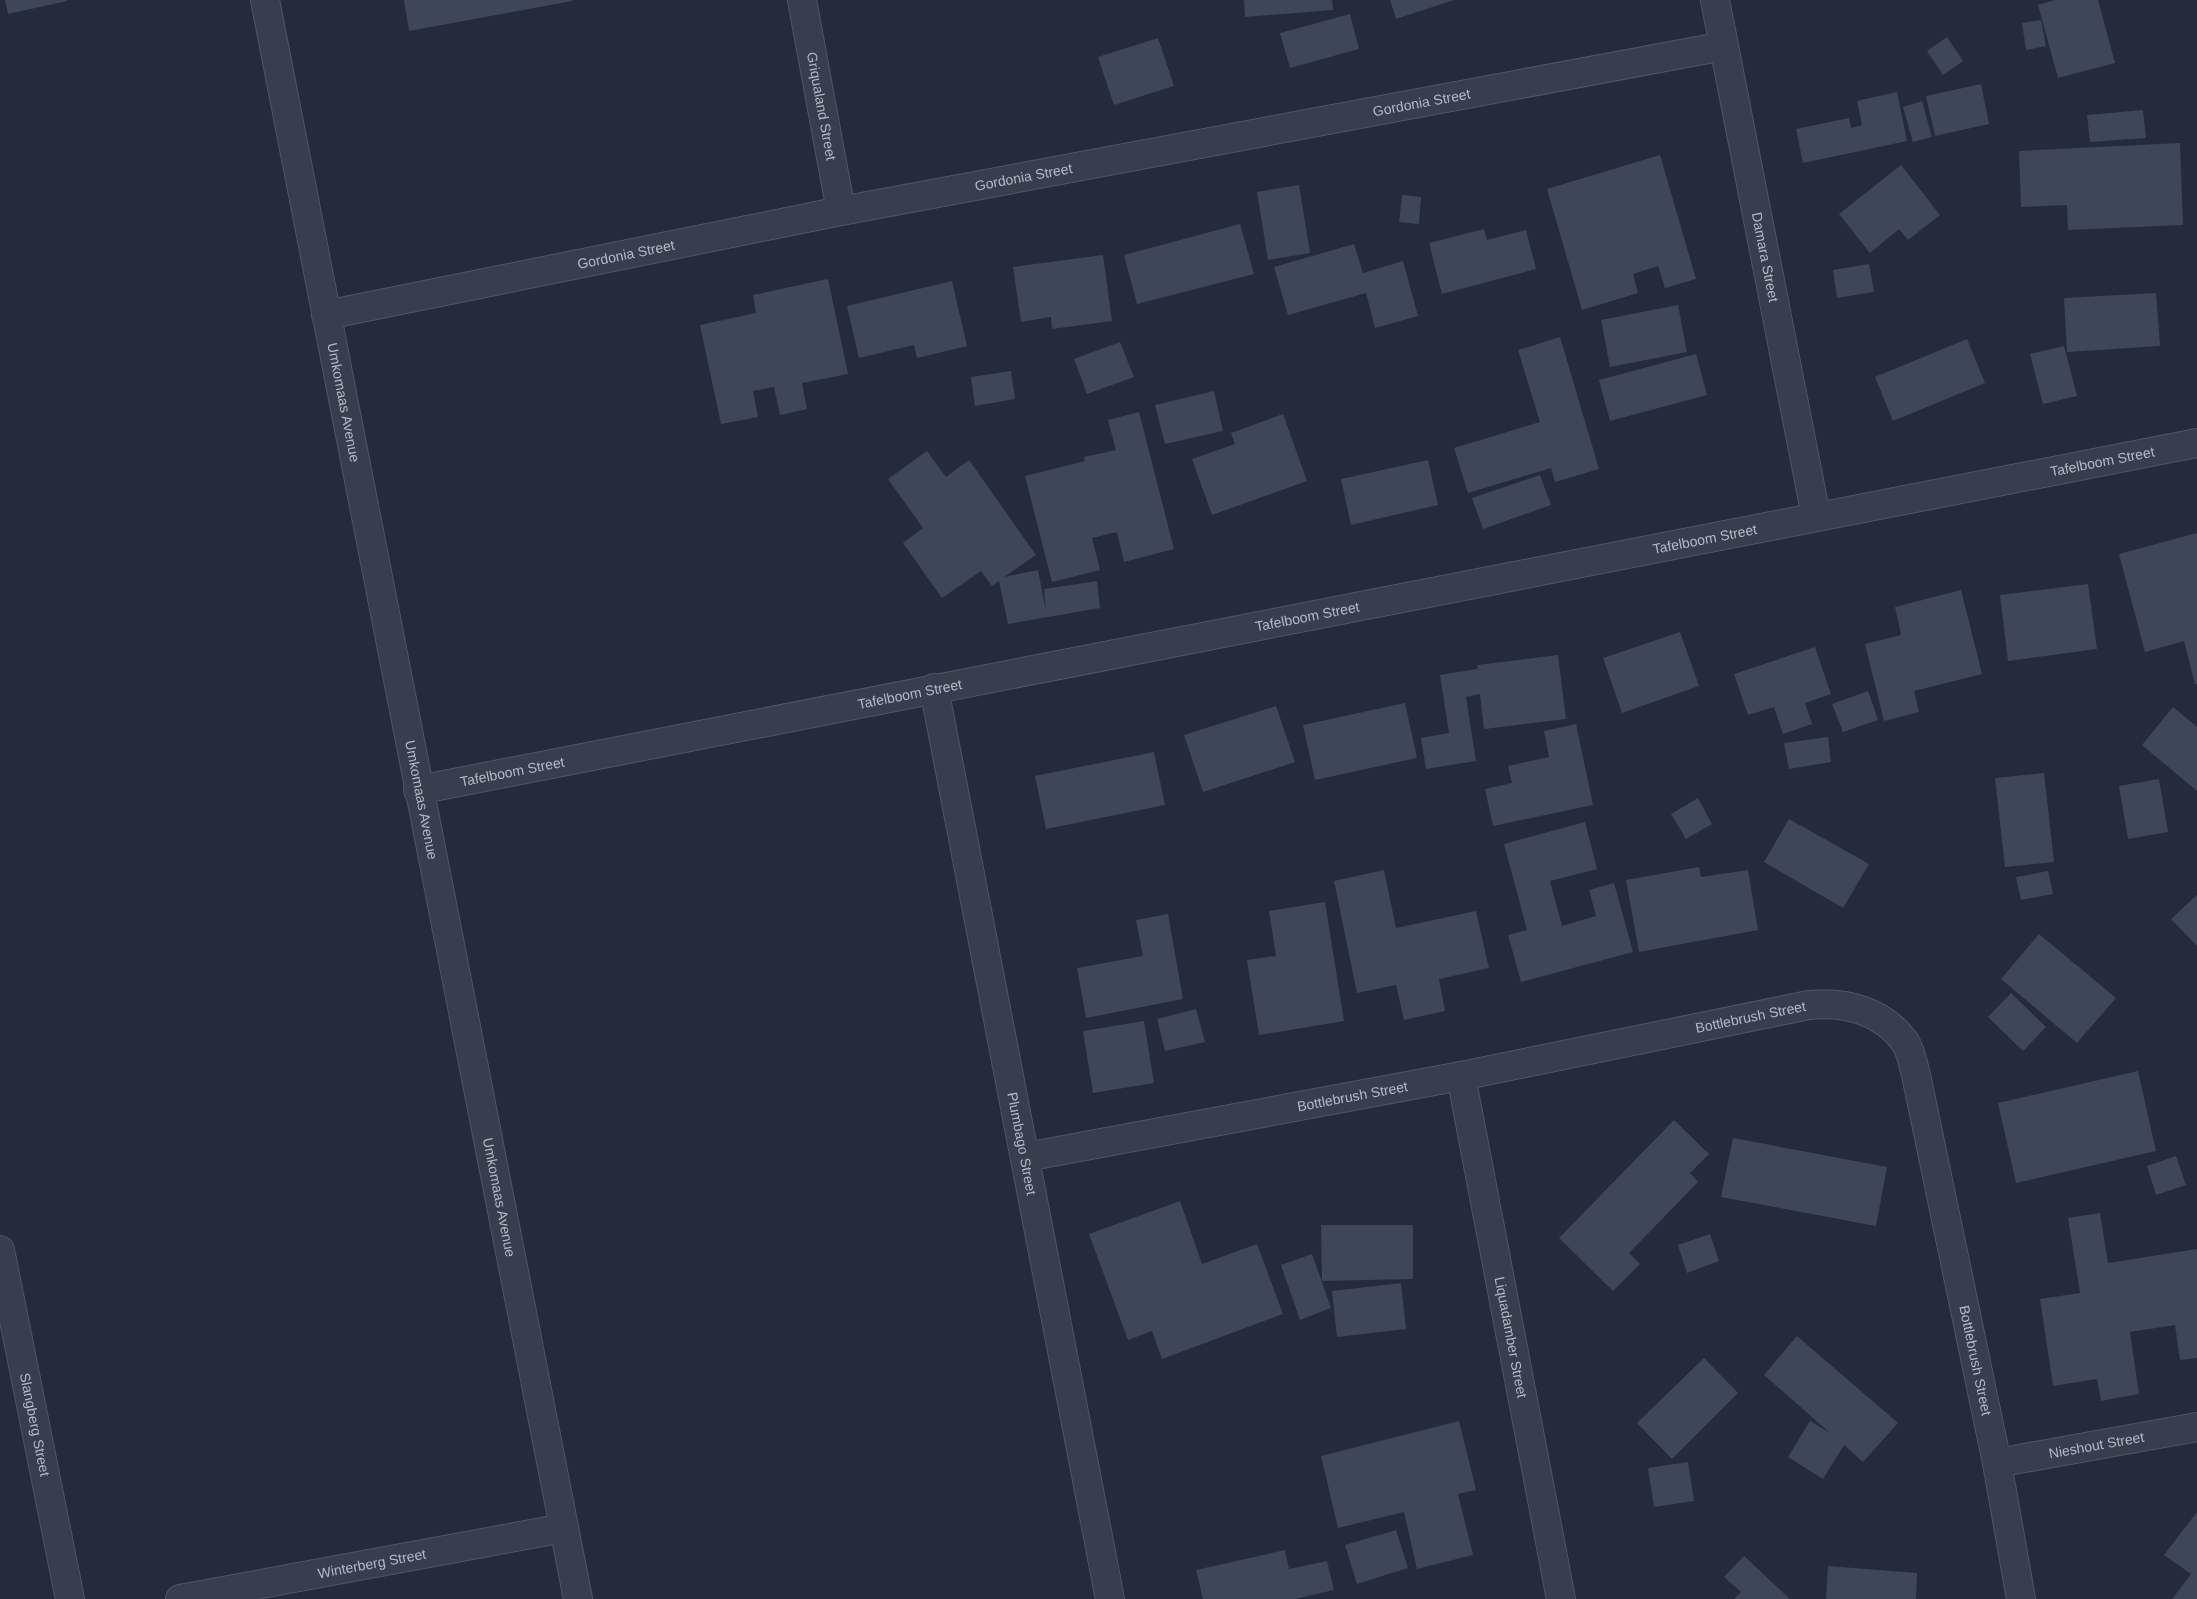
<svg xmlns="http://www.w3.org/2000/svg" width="2197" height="1599" font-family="Arial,sans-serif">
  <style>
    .building { fill: #3e465a }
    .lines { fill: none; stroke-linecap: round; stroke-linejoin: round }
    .minor-casing { stroke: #4f5665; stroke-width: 30 }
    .minor { stroke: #373e4d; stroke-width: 28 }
    .labels { text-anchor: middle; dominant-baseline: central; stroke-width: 4; stroke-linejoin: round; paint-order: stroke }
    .street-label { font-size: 14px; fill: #b3b9c8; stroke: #1d2332 }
  </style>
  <rect width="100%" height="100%" fill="#242b3d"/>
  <g class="building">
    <polygon points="5,0 67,0 67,1 8,14"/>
    <polygon points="404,0 572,0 572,1 409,31"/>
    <polygon points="1244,0 1332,0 1333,10 1245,17"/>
    <polygon points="1390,0 1454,0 1396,19"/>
    <polygon points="2055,0 2098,0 2115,63 2058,78 2038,5"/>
    <polygon points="1350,14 1359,49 1290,68 1280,33"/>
    <polygon points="2041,20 2046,46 2026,50 2022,23"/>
    <polygon points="1947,37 1963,61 1943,75 1927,51"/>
    <polygon points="1158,38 1174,86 1114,105 1098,57"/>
    <polygon points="1981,84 1989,124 1935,136 1926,96"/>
    <polygon points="1897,92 1907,141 1803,163 1796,129 1849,118 1851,128 1862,125 1857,101"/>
    <polygon points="1922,101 1932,137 1913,142 1903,107"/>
    <polygon points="2143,110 2146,138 2090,142 2087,115"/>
    <polygon points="2180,143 2183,225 2068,230 2067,205 2021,207 2019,151"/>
    <polygon points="1660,155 1696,279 1665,288 1658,266 1633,274 1638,293 1582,310 1547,189"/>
    <polygon points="1901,165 1940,215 1908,240 1899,229 1870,253 1839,214"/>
    <polygon points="1299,185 1310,253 1268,260 1257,192"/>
    <polygon points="1402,195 1421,197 1419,224 1399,222"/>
    <polygon points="1240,224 1254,274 1137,304 1124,255"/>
    <polygon points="1484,229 1487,240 1526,230 1536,269 1442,294 1429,243"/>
    <polygon points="1354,244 1363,273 1403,261 1418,316 1375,328 1366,293 1288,315 1274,267"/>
    <polygon points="1103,255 1112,321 1052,329 1051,317 1021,322 1013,267"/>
    <polygon points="1869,264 1874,292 1837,298 1833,270"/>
    <polygon points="828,279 848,374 802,383 807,409 780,415 774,387 753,391 758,417 721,424 700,325 756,313 753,295"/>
    <polygon points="952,281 967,346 917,358 914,345 859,358 847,306"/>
    <polygon points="2156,293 2160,346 2067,352 2064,298"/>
    <polygon points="1678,305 1687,352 1610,367 1601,320"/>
    <polygon points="1560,337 1599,469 1555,482 1551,468 1468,493 1454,448 1540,422 1518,350"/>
    <polygon points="1967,339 1985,383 1893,421 1875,377"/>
    <polygon points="1120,342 1134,377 1087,394 1074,359"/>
    <polygon points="2064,346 2077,396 2043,404 2030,354"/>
    <polygon points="1696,354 1707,395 1610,421 1599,380"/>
    <polygon points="1011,371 1015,399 975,406 971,377"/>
    <polygon points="1214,391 1223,431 1165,444 1155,405"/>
    <polygon points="1139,412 1174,549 1124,562 1117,532 1092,538 1100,570 1052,582 1025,476 1085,461 1084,457 1116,450 1108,420"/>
    <polygon points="1283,414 1307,481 1212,515 1192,459 1235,444 1231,433"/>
    <polygon points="927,451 946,477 969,460 1036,555 1004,577 1038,570 1046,611 1044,589 1097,581 1100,608 1008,624 999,581 992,586 981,571 942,598 903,543 923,528 888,479"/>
    <polygon points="1428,460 1438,505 1351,525 1341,479"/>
    <polygon points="1540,475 1551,505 1483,529 1472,498"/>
    <polygon points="2197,533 2197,684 2195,684 2184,641 2145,652 2119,554"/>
    <polygon points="2088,584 2097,649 2008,661 2000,595"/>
    <polygon points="1961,590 1982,674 1914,691 1919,712 1884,721 1865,644 1901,635 1895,607"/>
    <polygon points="1680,632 1699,686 1622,713 1603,658"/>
    <polygon points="1815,647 1831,694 1805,703 1812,724 1783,734 1774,707 1748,715 1734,674"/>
    <polygon points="1558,655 1566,719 1484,729 1480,694 1466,697 1476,761 1426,769 1421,738 1449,733 1440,675 1477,669 1478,675 1477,665"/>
    <polygon points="1868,691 1878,720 1843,732 1832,704"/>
    <polygon points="1405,703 1417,758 1315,780 1303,725"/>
    <polygon points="1276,706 1295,762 1203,792 1184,735"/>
    <polygon points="2173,707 2197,727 2197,791 2142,745"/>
    <polygon points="1576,724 1593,805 1493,826 1485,789 1512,783 1508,766 1549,757 1544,731"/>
    <polygon points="1828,737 1831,762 1789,769 1784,743"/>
    <polygon points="1154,752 1165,805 1046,829 1035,776"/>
    <polygon points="2044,773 2054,862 2005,867 1995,778"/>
    <polygon points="2159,779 2168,832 2128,839 2119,786"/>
    <polygon points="1698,798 1712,824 1686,839 1671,814"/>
    <polygon points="1789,819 1869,864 1843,908 1764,862"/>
    <polygon points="1585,822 1597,869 1550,881 1562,926 1596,916 1589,890 1614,883 1633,952 1521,982 1508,935 1527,930 1504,844"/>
    <polygon points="1699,867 1701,877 1748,870 1758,930 1639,952 1626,880"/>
    <polygon points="1384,870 1396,928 1476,911 1489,968 1439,979 1445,1011 1404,1020 1396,985 1357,993 1334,881"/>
    <polygon points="2048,871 2053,894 2021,900 2016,877"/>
    <polygon points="2197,895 2197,946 2171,919"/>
    <polygon points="1325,902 1344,1021 1259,1035 1247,960 1276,956 1269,911"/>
    <polygon points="1168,914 1183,999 1086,1018 1077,968 1143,956 1136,920"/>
    <polygon points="2039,934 2116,998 2077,1043 2001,979"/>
    <polygon points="2011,993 2046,1027 2023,1051 1988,1017"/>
    <polygon points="1196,1009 1205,1042 1165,1051 1157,1019"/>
    <polygon points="1144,1021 1154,1083 1093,1093 1083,1031"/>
    <polygon points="2138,1071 2156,1151 2016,1183 1998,1103"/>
    <polygon points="1674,1120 1709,1154 1690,1173 1698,1182 1629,1253 1640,1264 1613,1291 1559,1238"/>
    <polygon points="1733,1138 1887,1167 1876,1226 1721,1197"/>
    <polygon points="2176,1156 2186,1185 2156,1195 2147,1166"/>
    <polygon points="1180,1201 1202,1264 1257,1244 1283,1314 1162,1359 1152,1331 1128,1340 1089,1234"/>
    <polygon points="2100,1213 2108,1263 2197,1249 2197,1358 2180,1360 2175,1325 2130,1332 2139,1394 2101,1401 2097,1379 2053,1386 2040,1299 2080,1293 2068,1218"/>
    <polygon points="1321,1225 1413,1225 1413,1279 1322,1281"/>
    <polygon points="1710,1234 1719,1261 1687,1273 1678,1245"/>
    <polygon points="1312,1254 1331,1308 1300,1320 1281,1265"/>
    <polygon points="1401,1283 1406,1329 1337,1337 1332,1291"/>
    <polygon points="1797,1336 1898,1423 1863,1462 1844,1445 1823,1479 1788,1457 1810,1421 1830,1433 1764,1375"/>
    <polygon points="1704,1358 1738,1393 1672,1459 1637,1423"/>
    <polygon points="1459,1421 1476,1490 1458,1494 1473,1555 1417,1569 1404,1512 1338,1528 1321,1456"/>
    <polygon points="1688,1462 1694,1501 1654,1507 1648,1468"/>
    <polygon points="2197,1512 2197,1599 2172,1599 2191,1574 2164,1555"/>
    <polygon points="1396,1530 1408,1568 1357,1584 1345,1545"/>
    <polygon points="1285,1550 1289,1569 1327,1561 1334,1590 1295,1599 1203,1599 1196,1570"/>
    <polygon points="1744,1556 1790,1599 1734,1599 1741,1592 1724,1577"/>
    <polygon points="1828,1566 1917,1573 1916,1599 1826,1599"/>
  </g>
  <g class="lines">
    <defs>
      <g id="minor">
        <path id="s1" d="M265 0 578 1599"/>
        <path id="s2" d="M802 0 841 211"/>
        <path id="s3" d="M1715 0 1816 516"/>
        <path id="s4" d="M326 315 841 211 1724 46"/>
        <path id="s5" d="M934 688 1110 1599"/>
        <path id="s6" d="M418 790 2197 443"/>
        <path id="s7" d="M1461 1076 1561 1599"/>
        <path id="s8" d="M1026 1157 1461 1076 1809 1005C1845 1001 1883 1011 1905 1042 1911 1051 1913 1064 1916 1075L1997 1463 2021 1599"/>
        <path id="s9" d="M0 1250 70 1599"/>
        <path id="s10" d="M1997 1463 2197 1427"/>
        <path id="s11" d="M180 1599 564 1528"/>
      </g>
    </defs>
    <use href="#minor" class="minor-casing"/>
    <use href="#minor" class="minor"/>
  </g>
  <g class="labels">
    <g class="street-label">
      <text stroke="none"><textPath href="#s4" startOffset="1116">Gordonia Street</textPath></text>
      <text stroke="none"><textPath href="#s2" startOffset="108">Griqualand Street</textPath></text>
      <text stroke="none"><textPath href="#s4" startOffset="711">Gordonia Street</textPath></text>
      <text stroke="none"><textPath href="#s4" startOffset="306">Gordonia Street</textPath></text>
      <text stroke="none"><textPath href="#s3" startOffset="262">Damara Street</textPath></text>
      <text stroke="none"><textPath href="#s1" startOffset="410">Umkomaas Avenue</textPath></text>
      <text stroke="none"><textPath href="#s6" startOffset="1716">Tafelboom Street</textPath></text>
      <text stroke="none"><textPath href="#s6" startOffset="1311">Tafelboom Street</textPath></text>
      <text stroke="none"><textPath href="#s6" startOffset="906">Tafelboom Street</textPath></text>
      <text stroke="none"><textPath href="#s6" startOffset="501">Tafelboom Street</textPath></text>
      <text stroke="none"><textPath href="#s6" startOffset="96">Tafelboom Street</textPath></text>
      <text stroke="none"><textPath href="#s1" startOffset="815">Umkomaas Avenue</textPath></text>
      <text stroke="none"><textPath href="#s8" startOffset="738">Bottlebrush Street</textPath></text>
      <text stroke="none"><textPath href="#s8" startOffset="332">Bottlebrush Street</textPath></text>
      <text stroke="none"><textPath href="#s5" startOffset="464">Plumbago Street</textPath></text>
      <text stroke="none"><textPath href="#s1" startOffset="1220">Umkomaas Avenue</textPath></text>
      <text stroke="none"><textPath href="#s7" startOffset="266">Liquadamber Street</textPath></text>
      <text stroke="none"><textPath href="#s8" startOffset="1232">Bottlebrush Street</textPath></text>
      <text stroke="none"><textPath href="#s9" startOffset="178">Slangberg Street</textPath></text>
      <text stroke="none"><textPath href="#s10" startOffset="101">Nieshout Street</textPath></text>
      <text stroke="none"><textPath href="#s11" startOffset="195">Winterberg Street</textPath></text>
    </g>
  </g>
</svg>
